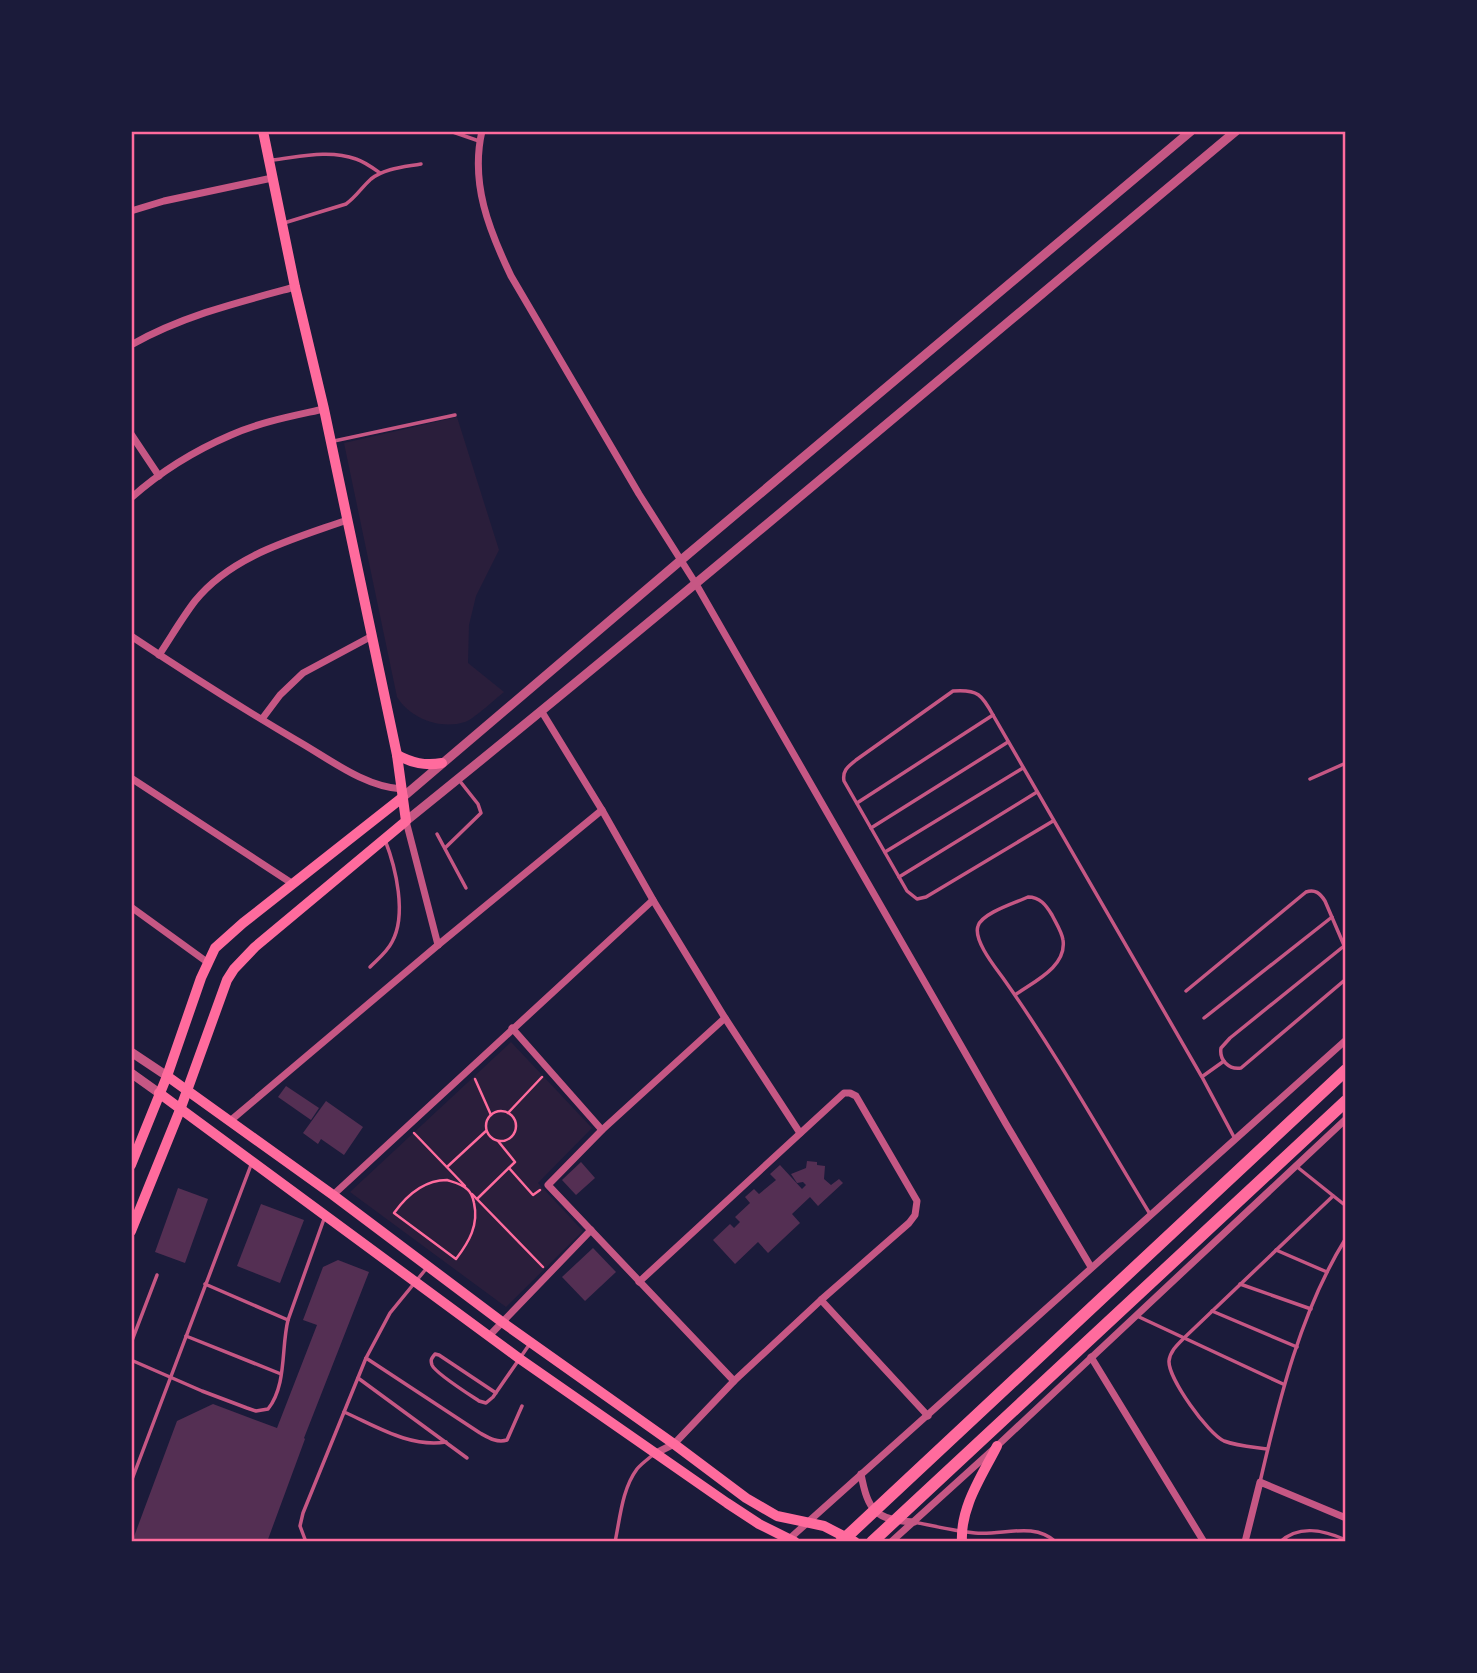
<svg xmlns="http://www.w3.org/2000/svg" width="1477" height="1673" font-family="'Source Sans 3',sans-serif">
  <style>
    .green { fill: #2a1e3b }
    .building { fill: #542f53 }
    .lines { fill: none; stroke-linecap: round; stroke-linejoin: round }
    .path { stroke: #ff6b9d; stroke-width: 2.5 }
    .service { stroke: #c65784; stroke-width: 3.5 }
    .minor { stroke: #c65784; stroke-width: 7 }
    .tertiary { stroke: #c65784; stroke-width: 9 }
    .primary { stroke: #ff6b9d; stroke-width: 10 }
    .trunk { stroke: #ff6b9d; stroke-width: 12 }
    .neatline { fill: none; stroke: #ff6b9d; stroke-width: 2.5 }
  </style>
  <rect width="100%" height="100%" fill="#1b1b3a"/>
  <g class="green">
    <path d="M457 417 499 550 476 596 469 625 468 663 504 692C495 699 474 719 465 722 440 730 410 718 397 697L344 443Z"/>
    <polygon points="511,1042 592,1128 538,1183 583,1231 506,1307 350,1192"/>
  </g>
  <g class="building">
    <polygon points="286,1086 319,1108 311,1120 278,1097"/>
    <polygon points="326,1101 363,1127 344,1155 321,1139 318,1144 303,1133"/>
    <polygon points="807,1161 817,1162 817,1165 825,1166 824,1179 831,1185 839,1179 843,1183 818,1206 810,1197 792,1214 800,1223 768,1253 758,1242 735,1264 713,1240 730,1224 734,1228 740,1222 735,1217 750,1203 745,1197 754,1189 759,1194 776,1180 770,1174 780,1165 802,1189 806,1185 803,1182 797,1183 791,1174 806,1168"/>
    <polygon points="581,1162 595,1178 576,1195 562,1180"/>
    <polygon points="178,1188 208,1199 185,1263 155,1252"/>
    <polygon points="261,1204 304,1220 280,1283 237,1266"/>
    <polygon points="593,1248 616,1272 585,1301 562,1277"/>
    <polygon points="338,1260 369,1272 304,1438 305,1439 267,1542 132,1542 177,1421 213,1404 277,1428 317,1325 303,1320 323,1267"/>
  </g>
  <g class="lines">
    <g class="path">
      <polyline points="475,1079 491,1115"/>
      <circle cx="501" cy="1126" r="15"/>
      <polyline points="508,1113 542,1077"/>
      <polyline points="414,1133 465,1186"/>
      <polyline points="447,1167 486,1131"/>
      <polyline points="509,1168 533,1195 540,1190"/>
      <path d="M447 1180C453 1182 462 1184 467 1189 471 1192 473 1198 474 1203 479 1225 469 1242 456 1259L394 1213C407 1195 424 1180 447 1180Z"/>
      <polyline points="472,1194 543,1267"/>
      <polyline points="477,1199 515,1162 498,1141"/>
    </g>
    <g class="service">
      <polyline points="450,131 479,141"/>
      <path d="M272 160C299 157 329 149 356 159 365 162 373 168 380 173"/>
      <path d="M284 223 346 204C356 197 362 187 371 179 385 168 405 167 421 164"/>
      <polyline points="334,441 455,415"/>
      <polyline points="1310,779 1346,763"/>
      <polyline points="857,803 993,715"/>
      <path d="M1053 821 926 897 917 899 907 891 844 781C842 770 849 766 856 760L953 691C978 689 982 695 993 715L1202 1077 1234 1137"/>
      <polyline points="871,828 1008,742"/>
      <polyline points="437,834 466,888"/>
      <polyline points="445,848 481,813 478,804 459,780"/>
      <polyline points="885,852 1023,768"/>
      <polyline points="899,877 1037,792"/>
      <path d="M1344 946 1230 1038 1221 1048C1219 1060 1229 1070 1241 1068L1346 979"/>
      <path d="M370 967C378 959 387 952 392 942 407 915 396 868 385 840"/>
      <path d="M1186 991 1306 892C1315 889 1320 893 1325 901L1346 950"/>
      <path d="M1015 995C1033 982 1067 967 1063 940 1062 932 1056 923 1052 915 1046 905 1040 897 1028 897 1015 903 982 913 978 926 973 940 995 967 1003 978 1056 1053 1102 1135 1150 1214"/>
      <polyline points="1204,1018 1332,917"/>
      <polyline points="1203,1076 1224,1061"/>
      <polyline points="1296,1166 1346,1206"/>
      <polyline points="1276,1250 1327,1272"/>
      <polyline points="205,1284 288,1320"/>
      <polyline points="1240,1284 1311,1309"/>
      <polyline points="1212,1311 1297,1347"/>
      <polyline points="1137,1316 1283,1384"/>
      <polyline points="186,1336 281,1374"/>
      <polyline points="131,1343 157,1275"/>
      <path d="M366 1358 480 1433C489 1438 497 1443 507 1440L522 1406"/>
      <path d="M131 1360 202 1391 247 1408 256 1411 268 1409C287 1385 281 1348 288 1320L324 1219"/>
      <polyline points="358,1378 467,1458"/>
      <path d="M496 1393 439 1355 435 1354C432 1358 430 1359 432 1365 435 1373 470 1395 479 1401L486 1403 493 1397 529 1345"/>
      <path d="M344 1412C376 1426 410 1448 446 1442"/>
      <path d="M1267 1449C1253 1447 1237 1446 1224 1441 1208 1434 1168 1378 1169 1361 1170 1351 1178 1344 1184 1338L1333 1196"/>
      <polyline points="131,1482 251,1165"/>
      <path d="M1260 1482C1279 1400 1301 1310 1346 1238"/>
      <path d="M914 1522C934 1526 955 1531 975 1533 1002 1536 1033 1521 1056 1542"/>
      <polyline points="306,1542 300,1526 303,1513 366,1358 390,1313 426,1269"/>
      <path d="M615 1542C620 1519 622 1489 637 1469 641 1464 648 1459 654 1454"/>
      <path d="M1280 1542C1299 1524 1324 1530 1346 1540"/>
    </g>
    <g class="minor">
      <path d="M482 131C470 183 489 230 511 276L639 494 696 584 1006 1124 1091 1267"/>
      <polyline points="131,211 164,201 272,178"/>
      <path d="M131 345C182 316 239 302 295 287"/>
      <polyline points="131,434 159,476"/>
      <path d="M131 498C160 472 196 450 231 435 260 422 293 416 324 409"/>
      <path d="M131 636C185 672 240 707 296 740 328 758 364 787 402 789"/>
      <path d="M159 655C171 637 182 618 195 601 232 555 294 539 347 520"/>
      <polyline points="542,712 602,810 653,900 725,1018 800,1133"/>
      <polyline points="262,719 280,695 303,673 372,636"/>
      <polyline points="131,778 293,884"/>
      <polyline points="406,821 438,945"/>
      <polyline points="131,907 207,962"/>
      <polyline points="725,1018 602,1130 548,1185 734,1381"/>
      <polyline points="512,1028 602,1130"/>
      <polyline points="230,1121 438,945 602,810"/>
      <polyline points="333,1195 653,900"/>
      <polyline points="639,1282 844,1093 850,1093 856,1096 917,1201 915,1215 909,1223 821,1300 734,1381 674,1444 654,1454"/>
      <polyline points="821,1300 928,1416"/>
      <polyline points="489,1336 591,1230"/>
      <polyline points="1091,1357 1204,1542"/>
      <path d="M861 1474C868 1511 875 1520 914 1522"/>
      <polyline points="788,1540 1346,1040"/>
      <polyline points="891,1542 997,1446 1346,1119"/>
      <polyline points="1245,1542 1260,1482 1346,1518"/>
    </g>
    <g class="tertiary">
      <polyline points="403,797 680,561 1191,131"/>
      <path d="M406 821C686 595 960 362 1236 131"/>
      <polyline points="131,1052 167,1076"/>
      <polyline points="131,1073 159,1093"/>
    </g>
    <g class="primary">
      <path d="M397 755C412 763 425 766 442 763"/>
      <polyline points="167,1076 333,1195 502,1322 674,1444 746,1498 777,1516 824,1526 855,1542"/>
      <polyline points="159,1093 520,1359 727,1503 759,1524 795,1542"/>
      <polyline points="131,1165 167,1076 201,978 215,948 243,923 403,797"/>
      <polyline points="131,1231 180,1110 227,980 234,969 255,947 406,821 397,755 324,409 295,287 263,131"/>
      <path d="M962 1542C960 1507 982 1476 997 1446"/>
    </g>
    <g class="trunk">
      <polyline points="841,1542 1346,1070"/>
      <polyline points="872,1542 1346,1101"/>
    </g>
  </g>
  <rect width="1477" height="1673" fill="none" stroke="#1b1b3a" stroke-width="266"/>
  <rect x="133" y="133" width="1211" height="1407" class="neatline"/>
</svg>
